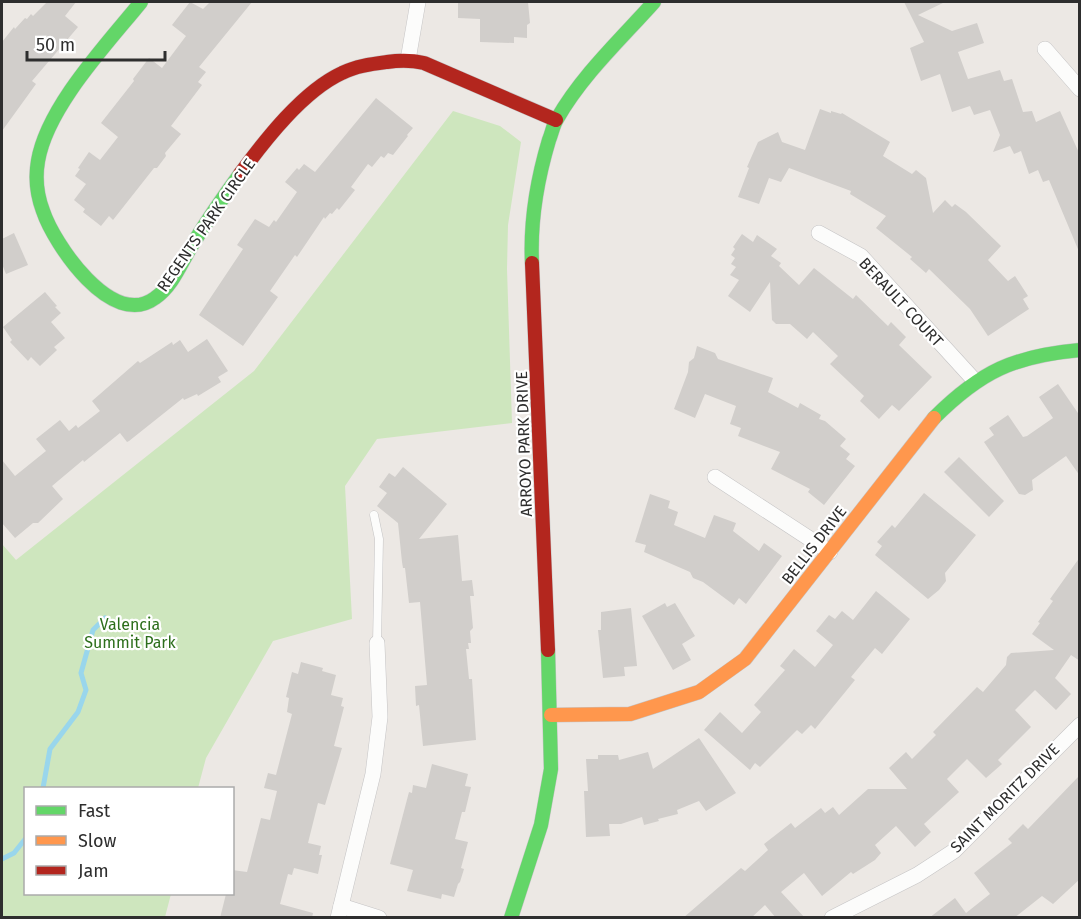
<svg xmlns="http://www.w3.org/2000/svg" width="1081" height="919" font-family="'Fira Sans',sans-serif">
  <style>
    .green { fill: #cee6be }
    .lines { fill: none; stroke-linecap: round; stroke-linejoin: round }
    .stream { stroke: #99d6ec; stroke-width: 5 }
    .building { fill: #d1cecb }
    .lane-casing { stroke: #c5c4c5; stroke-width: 9 }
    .street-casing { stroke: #c5c4c5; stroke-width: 16 }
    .fast-casing { stroke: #c5c4c5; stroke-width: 15 }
    .slow-casing { stroke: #c5c4c5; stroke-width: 15 }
    .jam-casing { stroke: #c5c4c5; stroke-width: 15 }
    .lane { stroke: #fcfcfb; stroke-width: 8 }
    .street { stroke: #fcfcfb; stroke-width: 15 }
    .fast { stroke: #63d668; stroke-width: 14 }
    .slow { stroke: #ff974d; stroke-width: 14 }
    .jam { stroke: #b3261e; stroke-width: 14 }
    .labels { text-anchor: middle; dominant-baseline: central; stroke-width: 4.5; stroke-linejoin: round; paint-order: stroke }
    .street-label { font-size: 16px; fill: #2e2e2e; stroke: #fff }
    .park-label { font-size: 16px; fill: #2c6e1b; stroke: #fff }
  </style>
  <rect width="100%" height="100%" fill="#ece8e4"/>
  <polygon class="green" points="453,111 500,126 521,142 508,225 507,269 512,423 377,439 345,486 352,619 273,641 206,758 198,788 26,788 26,894 171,894 165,917 2,917 2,544 16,560 254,371"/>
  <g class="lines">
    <g class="stream">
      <polyline points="43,788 50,749 78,712 86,690 81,673 93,630 105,618"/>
      <polyline points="2,859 14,853 26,838"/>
    </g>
  </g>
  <g class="building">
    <polygon points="47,2 76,2 65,16 78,27 32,81 36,84 2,131 2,42 14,27 15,29 25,18 27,19 31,14 33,16"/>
    <polygon points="190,2 203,9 210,2 252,2 199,67 206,72 198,82 202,85 171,126 181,134 165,153 166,156 157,168 154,168 113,220 109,216 101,226 83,212 85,209 74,200 86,184 75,176 80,169 78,168 89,152 100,160 118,137 101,123 134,81 133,79 149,58 162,68 186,36 172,25"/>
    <polygon points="458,2 528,2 530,23 527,25 527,38 514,37 514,43 480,42 480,19 458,18"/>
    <polygon points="904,2 945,2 918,15 952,31 977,23 984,43 958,52 968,79 1000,70 1004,81 1012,79 1023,112 1032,111 1036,122 1060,111 1080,155 1080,254 1049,180 1043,182 1038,170 1029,174 1021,151 1014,154 1010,146 993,152 1000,135 990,110 974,115 970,106 952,112 940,74 921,81 910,48 924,42"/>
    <polygon points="376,98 413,128 407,135 408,136 393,155 388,153 384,158 381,156 372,167 368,164 351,187 355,190 339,210 337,208 332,214 330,213 325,219 324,217 297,257 295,255 270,291 278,297 243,346 199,315 243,249 237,245 255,219 269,227 274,220 276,222 297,192 285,182 297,168 299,170 304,164 315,172"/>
    <polygon points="820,109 831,113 831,111 841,114 842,113 890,142 883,156 912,174 916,170 926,178 933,213 945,200 952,207 955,204 966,212 1001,246 988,260 1008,281 1015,276 1028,296 1023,299 1029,309 988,336 970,309 929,269 926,273 910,259 912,257 876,228 886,216 850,194 851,191 789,168 781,182 769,178 759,204 738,197 749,168 747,167 758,142 778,132 782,142 805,150"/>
    <polygon points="14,233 28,265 6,274 2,264 2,239"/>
    <polygon points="742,234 753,242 757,235 777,249 771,256 781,263 779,266 799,285 814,268 853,299 856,295 888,326 891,322 906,337 899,345 932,377 899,411 892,405 879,419 860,401 864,396 830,364 838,356 813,332 807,339 790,324 776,324 772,320 770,282 750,312 728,296 739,280 730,275 736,267 731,264 735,258 731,255 735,249 733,247"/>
    <polygon points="45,292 57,306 55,307 61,313 51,322 65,338 54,347 57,350 40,366 31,357 28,361 10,342 12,340 3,327"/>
    <polygon points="207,339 228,371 218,377 221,382 198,396 197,394 184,400 183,398 129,441 127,442 120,433 84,462 83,460 52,486 63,499 38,523 33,523 15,538 2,523 2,460 15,476 46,451 36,439 60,420 69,431 76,425 78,428 100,411 92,401 138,361 140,363 172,342 173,345 180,340 188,352"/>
    <polygon points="697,346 715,353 718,359 773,378 768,392 798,408 800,403 821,415 819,419 825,421 846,439 840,446 850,454 846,459 855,466 824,505 808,492 810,489 771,469 780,452 738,436 741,428 730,424 736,406 705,394 695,418 674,409 688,372 689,362 694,358"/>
    <polygon points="1058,384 1080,416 1080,476 1066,456 1032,480 1033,490 1025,495 1019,494 984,442 994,435 989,428 1008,415 1023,437 1027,436 1053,418 1039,397"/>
    <polygon points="959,457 1004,501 989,517 944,472"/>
    <polygon points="403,467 447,504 419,539 458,535 462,581 472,580 474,596 470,596 473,628 470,631 471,643 468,643 469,649 466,649 469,679 472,679 476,740 423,746 419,705 416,706 415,686 427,685 420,602 409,603 405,568 403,568 402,562 398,523 377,506 387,493 379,487 389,473 395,477"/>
    <polygon points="924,493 976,535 945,573 946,581 939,590 928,599 875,555 882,546 877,542 892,525 895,528"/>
    <polygon points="650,494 670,501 668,508 678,512 674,525 705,538 714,515 736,523 733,531 759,551 764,543 782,556 746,604 739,598 734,605 703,582 693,578 690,572 644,552 646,545 635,542"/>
    <polygon points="1080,557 1080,661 1071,655 1055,678 1071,694 1056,710 1035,690 1015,710 1031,727 998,760 1002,764 986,778 967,759 947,779 959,792 924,824 931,832 915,847 896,826 875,845 881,853 875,860 853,874 851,872 822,896 804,873 781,892 805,918 776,918 765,905 751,918 683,918 741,868 745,871 768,850 764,844 791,823 795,828 821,808 825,813 833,807 839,815 868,789 907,789 889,768 906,752 912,759 936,735 933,732 977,687 983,692 1006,665 1007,657 1011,653 1054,650 1032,634 1040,623 1038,622 1053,601 1050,599"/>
    <polygon points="876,591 910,619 882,654 875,648 851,677 855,680 815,729 811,725 802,734 797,730 760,767 755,763 750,770 704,730 720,712 742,733 761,712 754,705 785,670 780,666 794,649 815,667 833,645 816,631 829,615 835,619 842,611 853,620"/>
    <polygon points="665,603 667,607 675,603 695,636 682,644 691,660 673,670 642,616"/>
    <polygon points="631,608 637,666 624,667 625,676 603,678 598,630 601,630 601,612"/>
    <polygon points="301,662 323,668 322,671 336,675 331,695 343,698 341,706 344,707 334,746 342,748 325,805 318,803 308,843 321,846 319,855 322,855 318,874 294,868 292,875 288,874 280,904 313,913 312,918 220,918 226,894 232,894 232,870 247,872 261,818 270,820 277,791 264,788 268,773 276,775 292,714 287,712 289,698 286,697 292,672 298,674"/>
    <polygon points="699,738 736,793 706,811 699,801 677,810 678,814 658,819 659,821 644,825 642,817 621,824 609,824 610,836 586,837 584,791 588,791 586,759 598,759 598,755 618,755 619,760 648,752 653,769"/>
    <polygon points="432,764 468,774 465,786 471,787 465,812 462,812 455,839 468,842 461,868 464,869 460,882 458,884 454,897 442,894 441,899 407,891 413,870 390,864 409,792 412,793 413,785 426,788"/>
    <polygon points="1080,775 1080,879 1053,904 1042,896 1014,918 929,918 955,898 966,913 990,894 974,873 1012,843 1008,839 1023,824 1028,829"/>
  </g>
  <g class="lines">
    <defs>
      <polyline id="lane" points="374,515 379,539 377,643"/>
      <g id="street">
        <polyline points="1045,49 1080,89"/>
        <polyline points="408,60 418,2"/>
        <polyline points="819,233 861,256 975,381"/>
        <polyline points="715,477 830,552"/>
        <polyline points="341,906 379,918"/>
        <polyline points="338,918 373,774 380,717 377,643"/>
        <polyline points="832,918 917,875 954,851 1080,725"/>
      </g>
      <g id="fast">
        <path d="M141 2C107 44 47 107 38 161 35 178 37 195 43 211 54 244 112 330 155 298 174 285 182 260 194 242 208 219 224 196 240 174"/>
        <path d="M532 263C530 221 537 180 549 140 552 133 553 125 557 119 582 75 621 39 654 2"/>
        <path d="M934 418C981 371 1014 356 1080 350"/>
        <polyline points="511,918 541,825 551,769 548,650"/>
      </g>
      <polyline id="slow" points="551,715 630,714 699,692 745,659 934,418"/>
      <g id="jam">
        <path d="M240 174C265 140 303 91 342 73 356 66 372 64 387 62 401 60 411 60 424 63L556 120"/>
        <polyline points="532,263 548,650"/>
      </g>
    </defs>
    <use href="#lane" class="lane-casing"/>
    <use href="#street" class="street-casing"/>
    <use href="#fast" class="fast-casing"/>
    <use href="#slow" class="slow-casing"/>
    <use href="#jam" class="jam-casing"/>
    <use href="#lane" class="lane"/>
    <use href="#street" class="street"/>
    <use href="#fast" class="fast"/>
    <use href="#slow" class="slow"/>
    <use href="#jam" class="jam"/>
  </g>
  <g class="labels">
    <g class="street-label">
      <text transform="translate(206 225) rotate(-55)">REGENTS PARK CIRCLE</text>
      <text transform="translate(901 302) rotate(47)">BERAULT COURT</text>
      <text transform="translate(524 444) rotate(-92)">ARROYO PARK DRIVE</text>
      <text transform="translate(814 545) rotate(-52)">BELLIS DRIVE</text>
      <text transform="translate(1005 798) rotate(-45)">SAINT MORITZ DRIVE</text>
    </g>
    <g class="park-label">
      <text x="130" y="624">Valencia<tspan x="130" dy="18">Summit Park</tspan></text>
    </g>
  </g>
  <rect width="1081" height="919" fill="none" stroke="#2e2e2e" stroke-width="6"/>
  <rect x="24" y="787" width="210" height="108" fill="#ffffff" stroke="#ababab" stroke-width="1.5"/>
  <rect x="36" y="806" width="30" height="9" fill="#63d668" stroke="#ababab" stroke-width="1.5"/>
  <text x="78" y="817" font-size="18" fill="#2e2e2e">Fast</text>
  <rect x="36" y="836" width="30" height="9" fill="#ff974d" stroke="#ababab" stroke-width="1.5"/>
  <text x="78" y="847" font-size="18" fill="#2e2e2e">Slow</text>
  <rect x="36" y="866" width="30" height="9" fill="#b3261e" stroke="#ababab" stroke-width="1.5"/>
  <text x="78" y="877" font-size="18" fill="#2e2e2e">Jam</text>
  <path d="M27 51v9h138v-9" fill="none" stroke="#2e2e2e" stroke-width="3"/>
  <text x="36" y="51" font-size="18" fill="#2e2e2e" stroke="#ffffff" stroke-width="4.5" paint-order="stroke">50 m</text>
</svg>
